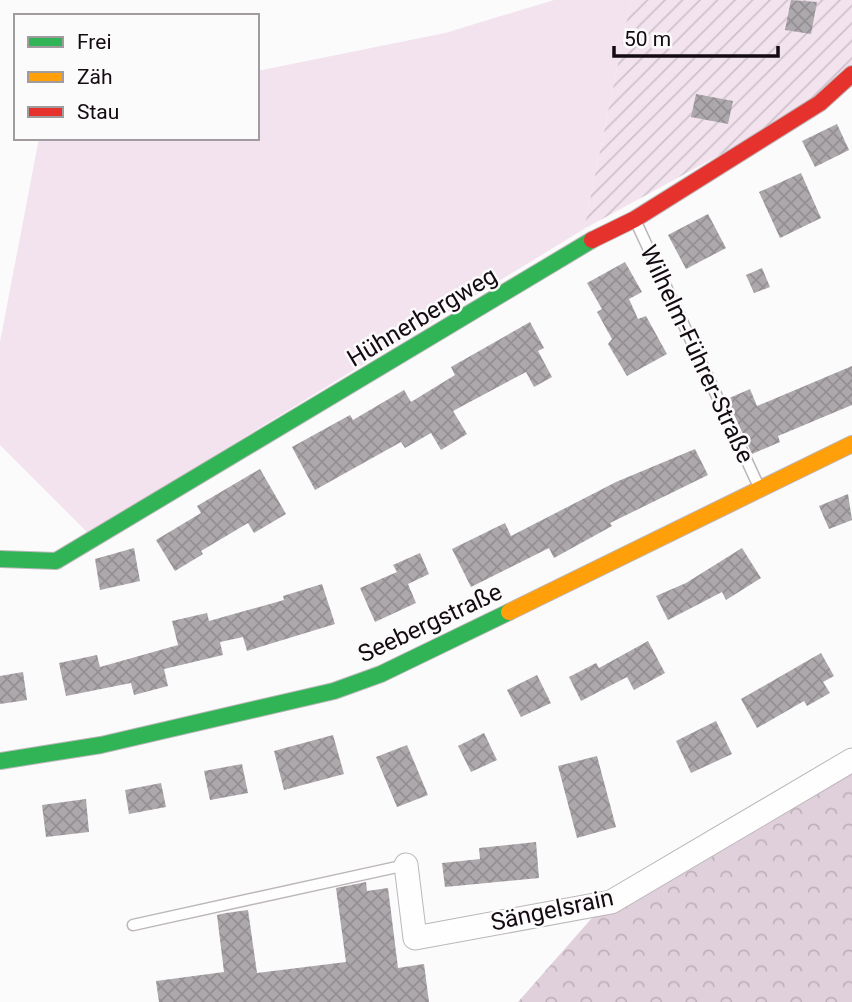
<svg xmlns="http://www.w3.org/2000/svg" width="852" height="1002" font-family="Roboto,sans-serif">
  <style>
    .grass { fill: #f3e3ee }
    .forest { fill: url(#forest-crowns) }
    .garden { fill: url(#garden-furrows) }
    .building { fill: url(#building-cross-hatch) }
    .lines { fill: none; stroke-linecap: round; stroke-linejoin: round }
    .lane-casing { stroke: #bcb6ba; stroke-width: 13 }
    .street-casing { stroke: #bcb6ba; stroke-width: 25 }
    .fast-casing { stroke: #bcb6ba; stroke-width: 18 }
    .slow-casing { stroke: #bcb6ba; stroke-width: 18 }
    .jam-casing { stroke: #bcb6ba; stroke-width: 18 }
    .lane { stroke: #fefefe; stroke-width: 10 }
    .street { stroke: #fefefe; stroke-width: 23 }
    .fast { stroke: #30b455; stroke-width: 16 }
    .slow { stroke: #ff9f0a; stroke-width: 16 }
    .jam { stroke: #e5322d; stroke-width: 16 }
    .labels { text-anchor: middle; dominant-baseline: central; stroke-width: 5; stroke-linejoin: round; paint-order: stroke }
    .street-label { font-size: 24px; fill: #140a12; stroke: #fbfbfb }
  </style>
  <defs>
    <pattern id="forest-crowns" width="20" height="18" patternUnits="userSpaceOnUse" patternTransform="scale(1.75)"><rect width="20" height="18" fill="#e0d0db"/><path d="M2 6a3 3 0 1 1 6 0M12 15a3 3 0 1 1 6 0" fill="none" stroke="#bfb1bb"/></pattern>
    <pattern id="garden-furrows" width="10" height="10" patternUnits="userSpaceOnUse" patternTransform="scale(1.75)"><rect width="10" height="10" fill="#f3e3ee"/><path d="M-1 1l2-2M0 10L10 0M9 11l2-2" fill="none" stroke="#cfc1cb"/></pattern>
    <pattern id="building-cross-hatch" width="8" height="8" patternUnits="userSpaceOnUse" patternTransform="scale(1.75)"><rect width="8" height="8" fill="#ada8ac"/><path d="M0 0l8 8M0 8l8-8" fill="none" stroke="#948f93"/></pattern>
  </defs>
  <rect width="100%" height="100%" fill="#fbfbfb"/>
  <polygon class="grass" points="554,0 631,0 584,229 88,533 0,445 0,342 39,138 257,138 257,71 445,33"/>
  <polygon class="forest" points="852,773 852,1002 518,1002 591,919"/>
  <polygon class="garden" points="631,0 852,0 852,65 804,109 584,229"/>
  <g class="building">
    <polygon points="791,0 817,2 811,34 785,30"/>
    <polygon points="696,94 733,101 728,124 691,117"/>
    <polygon points="837,124 849,150 815,167 802,141"/>
    <polygon points="801,173 821,218 780,238 759,192"/>
    <polygon points="708,214 726,248 686,269 668,235"/>
    <polygon points="625,262 642,292 629,299 638,319 646,316 667,354 627,376 608,344 612,339 597,312 602,309 587,283"/>
    <polygon points="762,268 770,287 754,293 746,275"/>
    <polygon points="530,322 544,348 538,351 552,377 534,387 526,372 453,411 467,434 441,450 431,433 405,448 401,442 315,490 292,447 350,415 353,420 404,390 411,402 455,375 451,367"/>
    <polygon points="852,366 852,405 778,436 780,442 752,454 727,399 750,389 757,406"/>
    <polygon points="695,449 708,475 610,523 612,526 554,558 549,548 471,587 452,549 505,523 511,536 616,482"/>
    <polygon points="260,469 286,514 254,533 248,523 201,551 203,554 175,571 156,540 201,513 197,506"/>
    <polygon points="848,494 852,520 829,529 819,506"/>
    <polygon points="134,548 140,581 100,590 95,559"/>
    <polygon points="742,548 761,578 726,600 722,592 668,620 656,596 686,583"/>
    <polygon points="420,553 429,574 408,584 416,603 375,622 360,588 397,572 393,565"/>
    <polygon points="322,584 335,624 247,651 243,637 220,642 223,655 164,669 168,686 134,695 131,683 66,696 59,663 97,655 100,667 178,645 172,621 207,613 209,621 284,600 283,596"/>
    <polygon points="648,641 665,673 634,690 627,677 581,701 569,677 596,663 599,668"/>
    <polygon points="821,653 834,676 823,682 830,693 807,706 804,701 757,728 741,699"/>
    <polygon points="23,672 27,700 0,704 0,676"/>
    <polygon points="537,675 551,703 521,717 507,690"/>
    <polygon points="716,721 732,754 691,773 676,741"/>
    <polygon points="484,733 497,760 471,772 458,746"/>
    <polygon points="333,735 344,774 284,790 274,751"/>
    <polygon points="407,745 428,795 397,807 376,757"/>
    <polygon points="597,756 616,827 577,838 558,766"/>
    <polygon points="242,764 248,793 210,800 204,771"/>
    <polygon points="161,783 166,807 129,814 125,790"/>
    <polygon points="86,799 89,832 46,837 42,805"/>
    <polygon points="536,842 539,878 445,887 442,863 480,859 479,848"/>
    <polygon points="366,882 367,891 388,888 398,968 424,964 429,1002 159,1002 156,981 224,972 217,915 226,913 248,910 257,973 346,962 336,888"/>
  </g>
  <g class="lines">
    <defs>
      <g id="lane">
        <polyline points="636,222 759,487"/>
        <polyline points="133,925 406,865"/>
      </g>
      <polyline id="street" points="406,865 415,938 611,902 852,760"/>
      <g id="fast">
        <polyline points="0,559 56,561 592,240"/>
        <polyline points="0,761 101,745 334,691 381,674 509,612"/>
      </g>
      <polyline id="slow" points="509,612 852,444"/>
      <polyline id="jam" points="592,240 635,219 820,103 852,74"/>
    </defs>
    <use href="#lane" class="lane-casing"/>
    <use href="#street" class="street-casing"/>
    <use href="#fast" class="fast-casing"/>
    <use href="#slow" class="slow-casing"/>
    <use href="#jam" class="jam-casing"/>
    <use href="#lane" class="lane"/>
    <use href="#street" class="street"/>
    <use href="#fast" class="fast"/>
    <use href="#slow" class="slow"/>
    <use href="#jam" class="jam"/>
  </g>
  <g class="labels">
    <g class="street-label">
      <text transform="translate(422 317) rotate(-31)">Hühnerbergweg</text>
      <text transform="translate(697 354) rotate(65)">Wilhelm-Führer-Straße</text>
      <text transform="translate(430 623) rotate(-25)">Seebergstraße</text>
      <text transform="translate(552 910) rotate(-12)">Sängelsrain</text>
    </g>
  </g>
  <rect x="14" y="14" width="245" height="126" fill="#fbfbfb" stroke="#9f9b9e" stroke-width="2"/>
  <rect x="28" y="37" width="35" height="10" fill="#30b455" stroke="#9f9b9e" stroke-width="2"/>
  <text x="77" y="49" font-size="21" fill="#140a12">Frei</text>
  <rect x="28" y="72" width="35" height="10" fill="#ff9f0a" stroke="#9f9b9e" stroke-width="2"/>
  <text x="77" y="84" font-size="21" fill="#140a12">Zäh</text>
  <rect x="28" y="107" width="35" height="10" fill="#e5322d" stroke="#9f9b9e" stroke-width="2"/>
  <text x="77" y="119" font-size="21" fill="#140a12">Stau</text>
  <path d="M614 46v10h164v-10" fill="none" stroke="#140a12" stroke-width="3.5"/>
  <text x="624" y="46" font-size="21" fill="#140a12" stroke="#fbfbfb" stroke-width="5" paint-order="stroke">50 m</text>
</svg>
